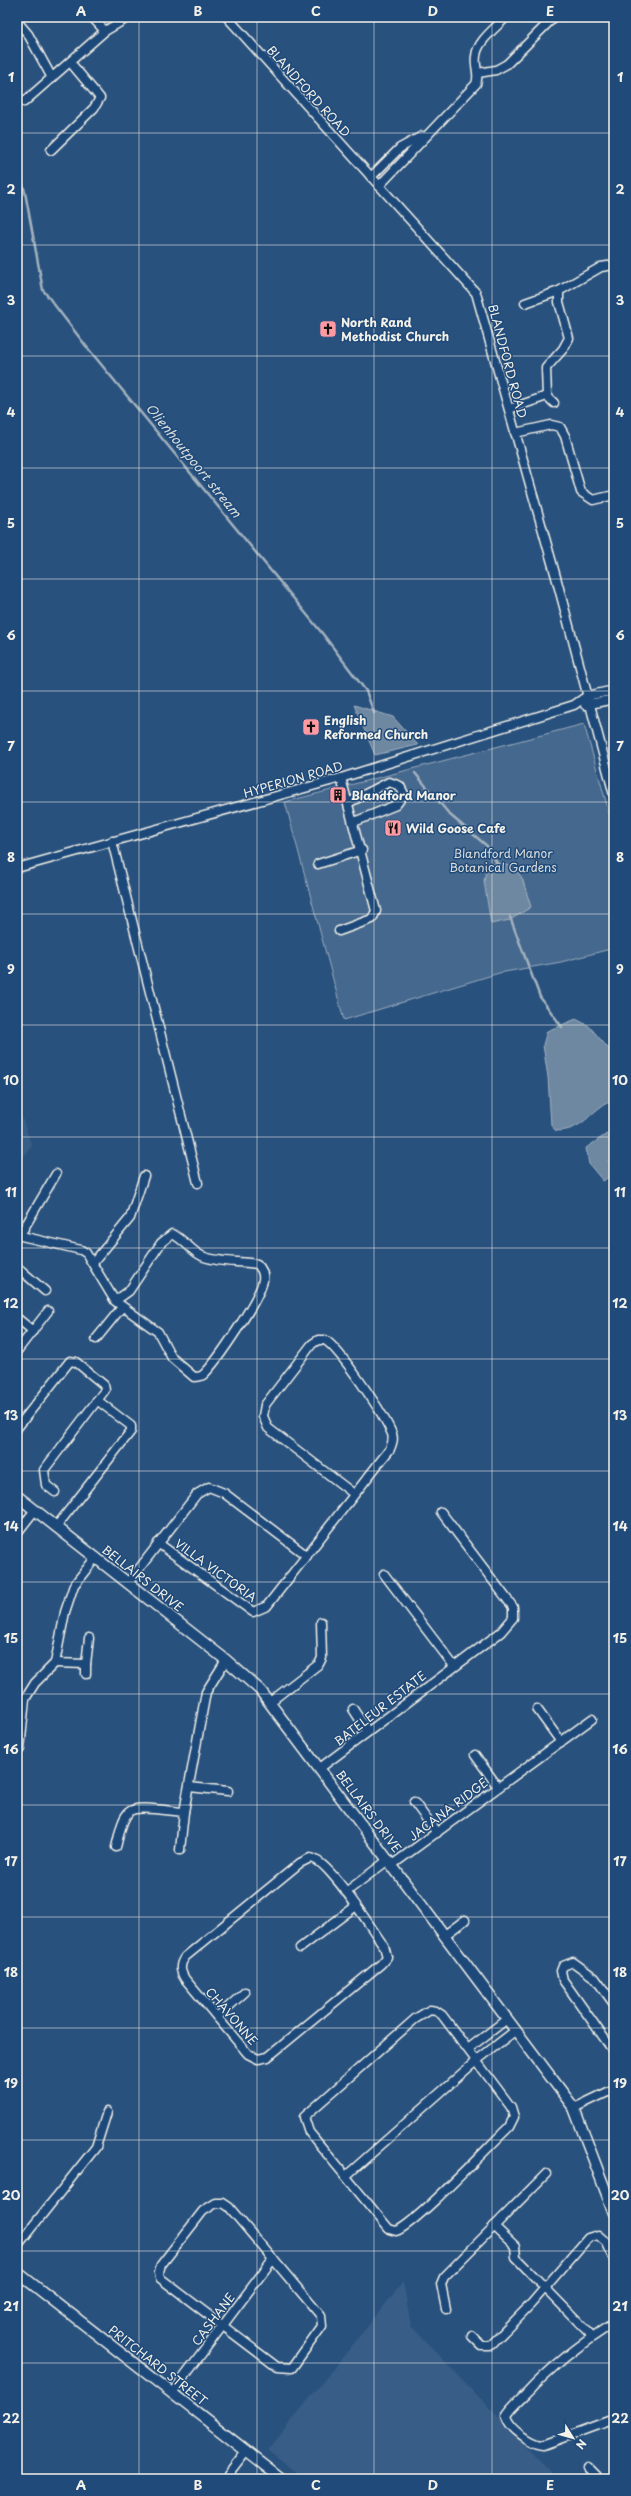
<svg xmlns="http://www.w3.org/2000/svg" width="631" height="2496" font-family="'Playpen Sans',sans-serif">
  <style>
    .built { fill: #375d86 }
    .green { fill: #45688e; stroke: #9cacbb }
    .water { fill: #6e88a2; stroke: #a4b2be }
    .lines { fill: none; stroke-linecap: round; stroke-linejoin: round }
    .stream { stroke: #a4b2be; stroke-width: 2.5 }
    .minor-casing { stroke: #f4f1e8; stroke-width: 11 }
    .tertiary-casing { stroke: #f4f1e8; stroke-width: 13 }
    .minor { stroke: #1f4a7a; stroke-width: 8 }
    .tertiary { stroke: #1f4a7a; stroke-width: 10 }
    .grid { fill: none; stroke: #f4f1e8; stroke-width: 1; stroke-opacity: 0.55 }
    .labels { text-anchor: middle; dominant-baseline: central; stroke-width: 3; stroke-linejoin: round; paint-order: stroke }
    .street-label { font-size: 12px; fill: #f4f1e8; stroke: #1f4a7a }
    .poi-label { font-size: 12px; font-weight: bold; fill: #f4f1e8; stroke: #1f4a7a; text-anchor: start }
    .park-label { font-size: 12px; fill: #dadcda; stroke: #1f4a7a }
    .water-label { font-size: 13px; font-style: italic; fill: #d9dcda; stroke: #1f4a7a }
    .neatline { fill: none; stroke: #f4f1e8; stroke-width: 1.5 }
    .grid-label { font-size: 13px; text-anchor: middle; font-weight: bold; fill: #f4f1e8 }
  </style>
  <rect width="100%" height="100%" fill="#28517e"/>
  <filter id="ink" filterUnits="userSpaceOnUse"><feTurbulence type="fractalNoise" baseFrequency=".025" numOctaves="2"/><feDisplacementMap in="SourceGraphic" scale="8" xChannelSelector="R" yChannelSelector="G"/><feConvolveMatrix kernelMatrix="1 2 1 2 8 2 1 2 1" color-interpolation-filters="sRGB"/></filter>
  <g filter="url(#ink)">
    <g class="built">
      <polygon points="17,1103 32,1146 17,1165"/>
      <polygon points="403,2282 411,2326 558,2479 305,2479 268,2450"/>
    </g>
    <polygon class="green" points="584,724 614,830 614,948 561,962 499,973 344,1020 285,802"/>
    <g class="water">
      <polygon points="354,705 393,717 418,745 375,755"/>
      <polygon points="498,863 514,867 522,878 531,907 510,920 491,924 484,881 487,865"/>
      <path d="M576 1019 589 1026 614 1055V1101C592 1105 587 1131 556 1131L551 1125 548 1077 543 1045 547 1031Z"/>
      <polygon points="614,1129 614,1155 608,1160 613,1169 613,1174 603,1181 589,1164 586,1148"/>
    </g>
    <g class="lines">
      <g class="stream">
        <polyline points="17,164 25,192 43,290 86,346 322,633 366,691 374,713"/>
        <polyline points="415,773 450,815 487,846 498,865"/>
        <polyline points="510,917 540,997 562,1027"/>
      </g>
      <defs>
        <g id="minor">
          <polyline points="92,17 105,31 129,17"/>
          <polyline points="227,17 476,293 556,577 614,795"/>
          <polyline points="17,21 28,34 52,78"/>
          <polyline points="478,73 496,70 507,64 554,17"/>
          <polyline points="24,102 105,31"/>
          <polyline points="51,150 94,108 100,98 70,62"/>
          <polyline points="371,177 400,148 422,136"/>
          <path d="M379 186 476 84C480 74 474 66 476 56 477 41 497 27 506 17"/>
          <polyline points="525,303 559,291 601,267 614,265"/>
          <polyline points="554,403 547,396 546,368 563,349 569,338 559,302 559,291"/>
          <polyline points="509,409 547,396"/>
          <polyline points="515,433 551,425 560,427 565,436 581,492 593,500 614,495"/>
          <polyline points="585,705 614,699"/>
          <polyline points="348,803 389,782 400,786 404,794 396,805 354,822"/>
          <polyline points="112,841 198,1183"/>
          <polyline points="318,864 362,850"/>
          <polyline points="17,868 341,778 574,705 587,696 614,690"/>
          <polyline points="339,931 372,919 376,911 341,778"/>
          <path d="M17 1235 81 1250 86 1253 115 1301 158 1332 172 1358 194 1377C197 1377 200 1377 203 1375 216 1363 261 1297 263 1280 264 1274 261 1268 257 1264 240 1261 218 1263 202 1256 191 1251 184 1239 172 1234L161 1243 129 1291 115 1301"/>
          <polyline points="20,1235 56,1174"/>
          <polyline points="93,1263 130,1218 144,1176"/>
          <polyline points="17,1267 45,1291"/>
          <polyline points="17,1318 33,1331"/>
          <polyline points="96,1339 122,1307"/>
          <polyline points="17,1351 48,1311"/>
          <polyline points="17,1428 70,1361 76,1362 104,1385 105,1390 44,1470 46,1485 55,1492"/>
          <polyline points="56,1527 131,1431 131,1426 97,1400"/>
          <polyline points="17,1533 35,1510"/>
          <path d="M158 1543 253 1612 267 1606 390 1449C392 1444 394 1439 392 1434 385 1416 340 1349 325 1340H318L312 1344 265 1405 263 1416 268 1428 354 1494"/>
          <polyline points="384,1574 454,1666"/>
          <polyline points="128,1583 197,1494 209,1487 224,1493 307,1556"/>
          <polyline points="55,1663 86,1664 89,1638"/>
          <polyline points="86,1674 86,1664"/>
          <polyline points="270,1702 319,1664 322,1658 321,1622"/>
          <polyline points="353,1709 368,1732"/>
          <polyline points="537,1709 561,1742"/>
          <polyline points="20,1749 25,1699 35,1683 55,1663 65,1612 74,1585 96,1557"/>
          <polyline points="475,1755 498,1787"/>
          <polyline points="320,1768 501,1632 513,1618 513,1607 441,1512"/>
          <polyline points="189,1787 228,1791"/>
          <polyline points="414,1802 437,1833"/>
          <path d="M116 1847C119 1837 121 1819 129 1812 136 1804 173 1812 184 1812"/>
          <polyline points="180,1850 184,1812 206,1692 226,1660"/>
          <path d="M310 1858C328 1858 372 1930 384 1946L387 1957 381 1964 268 2057 258 2059 248 2054 185 1979C180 1971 179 1965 185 1957L300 1863Z"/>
          <polyline points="392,1865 592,1719"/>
          <polyline points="346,1892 388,1860"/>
          <polyline points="445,1935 465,1920"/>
          <polyline points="300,1948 356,1906"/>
          <polyline points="614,2004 595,1978 573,1962 563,1966 561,1971 563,1980 614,2052"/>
          <path d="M430 2010 436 2011 442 2015 511 2107 514 2117 509 2127C490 2145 414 2226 396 2231L389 2229 309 2132 304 2117 415 2019Z"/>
          <polyline points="217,2017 245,1992"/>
          <polyline points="468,2049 507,2019"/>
          <polyline points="574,2108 614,2089"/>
          <polyline points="347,2175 476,2061 516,2030"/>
          <polygon points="216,2203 223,2203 229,2207 321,2316 322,2326 292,2368 277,2367 160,2278 159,2273 161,2265 203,2211"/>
          <polyline points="494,2226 515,2246 516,2258 521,2263 592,2336"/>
          <polyline points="17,2246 96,2147 107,2112"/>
          <polyline points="446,2309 441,2284 444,2277 546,2174"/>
          <path d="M614 2323C581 2343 551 2367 525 2395 518 2402 510 2408 506 2416 509 2428 531 2444 543 2445L614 2419"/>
          <polyline points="472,2336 482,2346 490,2346 531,2304 588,2238 598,2235 607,2243 614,2260"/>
          <polyline points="172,2393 273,2259"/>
          <polyline points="587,2467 599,2479"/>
          <polyline points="225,2479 246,2452"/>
        </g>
        <g id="tertiary">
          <polyline points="17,1496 226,1660 260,1690 574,2108 614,2213"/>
          <polyline points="17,2272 282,2479"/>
        </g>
      </defs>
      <use href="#minor" class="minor-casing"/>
      <use href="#tertiary" class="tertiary-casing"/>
      <use href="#minor" class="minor"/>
      <use href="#tertiary" class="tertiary"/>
    </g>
  </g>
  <path class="grid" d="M139 17V2479M257 17V2479M374 17V2479M492 17V2479M17 133H614M17 245H614M17 356H614M17 468H614M17 579H614M17 691H614M17 802H614M17 914H614M17 1025H614M17 1137H614M17 1248H614M17 1359H614M17 1471H614M17 1582H614M17 1694H614M17 1805H614M17 1917H614M17 2028H614M17 2140H614M17 2251H614M17 2363H614"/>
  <defs>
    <symbol id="church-square" viewBox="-11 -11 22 22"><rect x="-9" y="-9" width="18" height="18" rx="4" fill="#ff9aa2" stroke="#1f4a7a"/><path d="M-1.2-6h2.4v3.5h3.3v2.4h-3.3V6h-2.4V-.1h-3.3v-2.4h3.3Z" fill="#111"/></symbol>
    <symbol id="building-square" viewBox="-11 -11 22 22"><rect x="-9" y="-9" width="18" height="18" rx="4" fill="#ff9aa2" stroke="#1f4a7a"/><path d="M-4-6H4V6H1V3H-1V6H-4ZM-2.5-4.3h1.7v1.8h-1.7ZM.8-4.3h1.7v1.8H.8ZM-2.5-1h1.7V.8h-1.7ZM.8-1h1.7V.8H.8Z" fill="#111"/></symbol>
    <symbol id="restaurant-square" viewBox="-11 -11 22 22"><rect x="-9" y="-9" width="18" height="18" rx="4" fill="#ff9aa2" stroke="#1f4a7a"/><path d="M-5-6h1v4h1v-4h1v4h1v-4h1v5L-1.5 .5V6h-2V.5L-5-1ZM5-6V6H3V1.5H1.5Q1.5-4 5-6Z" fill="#111"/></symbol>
  </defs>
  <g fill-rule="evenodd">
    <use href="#church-square" x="318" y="319" width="20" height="20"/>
    <use href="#church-square" x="301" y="717" width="20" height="20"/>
    <use href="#building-square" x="328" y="785" width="20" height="20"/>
    <use href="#restaurant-square" x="383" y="818" width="20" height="20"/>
  </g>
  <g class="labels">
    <g class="street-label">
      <text transform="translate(309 91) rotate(48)">BLANDFORD ROAD</text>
      <text transform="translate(508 361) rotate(75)">BLANDFORD ROAD</text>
      <text transform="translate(293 779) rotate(-16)">HYPERION ROAD</text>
      <text transform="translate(216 1570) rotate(36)">VILLA VICTORIA</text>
      <text transform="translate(143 1578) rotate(38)">BELLAIRS DRIVE</text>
      <text transform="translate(380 1708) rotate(-38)">BATELEUR ESTATE</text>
      <text transform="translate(448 1809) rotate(-37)">JACANA RIDGE</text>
      <text transform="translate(369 1811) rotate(53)">BELLAIRS DRIVE</text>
      <text transform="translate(232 2016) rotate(49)">CHAVONNE</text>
      <text transform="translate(213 2319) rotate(-53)">CASHANE</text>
      <text transform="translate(158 2365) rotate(38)">PRITCHARD STREET</text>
    </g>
    <g class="poi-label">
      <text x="341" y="322">North Rand<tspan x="341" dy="14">Methodist Church</tspan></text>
      <text x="324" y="720">English<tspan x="324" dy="14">Reformed Church</tspan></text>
      <text x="351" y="795">Blandford Manor</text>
      <text x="406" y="828">Wild Goose Cafe</text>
    </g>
    <g class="park-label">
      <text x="503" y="853">Blandford Manor<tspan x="503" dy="14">Botanical Gardens</tspan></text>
    </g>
    <g class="water-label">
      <text transform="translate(194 460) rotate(51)">Olienhoutpoort stream</text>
    </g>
  </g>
  <rect width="631" height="2496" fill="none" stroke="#1f4a7a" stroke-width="44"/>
  <g transform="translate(573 2438) rotate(127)" stroke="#1f4a7a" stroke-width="3" paint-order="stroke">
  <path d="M0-3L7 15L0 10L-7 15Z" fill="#f4f1e8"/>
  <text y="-6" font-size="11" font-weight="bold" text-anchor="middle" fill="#f4f1e8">N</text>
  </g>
  <rect x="22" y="22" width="587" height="2452" class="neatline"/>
  <g class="grid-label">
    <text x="81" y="16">A</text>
    <text x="198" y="16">B</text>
    <text x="316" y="16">C</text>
    <text x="433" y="16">D</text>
    <text x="550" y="16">E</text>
    <text x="11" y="82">1</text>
    <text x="620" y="82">1</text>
    <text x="11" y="194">2</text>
    <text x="620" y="194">2</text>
    <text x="11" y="305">3</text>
    <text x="620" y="305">3</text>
    <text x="11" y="417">4</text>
    <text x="620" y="417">4</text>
    <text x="11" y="528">5</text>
    <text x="620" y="528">5</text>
    <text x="11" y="640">6</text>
    <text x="620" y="640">6</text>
    <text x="11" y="751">7</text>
    <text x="620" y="751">7</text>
    <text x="11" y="862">8</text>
    <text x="620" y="862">8</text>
    <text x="11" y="974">9</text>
    <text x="620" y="974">9</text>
    <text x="11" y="1085">10</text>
    <text x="620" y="1085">10</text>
    <text x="11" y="1197">11</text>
    <text x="620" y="1197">11</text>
    <text x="11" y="1308">12</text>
    <text x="620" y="1308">12</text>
    <text x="11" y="1420">13</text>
    <text x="620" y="1420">13</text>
    <text x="11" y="1531">14</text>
    <text x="620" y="1531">14</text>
    <text x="11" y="1643">15</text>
    <text x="620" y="1643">15</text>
    <text x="11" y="1754">16</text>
    <text x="620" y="1754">16</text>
    <text x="11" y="1866">17</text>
    <text x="620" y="1866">17</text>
    <text x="11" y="1977">18</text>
    <text x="620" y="1977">18</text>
    <text x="11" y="2088">19</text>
    <text x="620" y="2088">19</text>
    <text x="11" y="2200">20</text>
    <text x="620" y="2200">20</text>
    <text x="11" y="2311">21</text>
    <text x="620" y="2311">21</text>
    <text x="11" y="2423">22</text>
    <text x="620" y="2423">22</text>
    <text x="81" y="2490">A</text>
    <text x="198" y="2490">B</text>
    <text x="316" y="2490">C</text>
    <text x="433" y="2490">D</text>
    <text x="550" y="2490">E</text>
  </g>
</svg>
